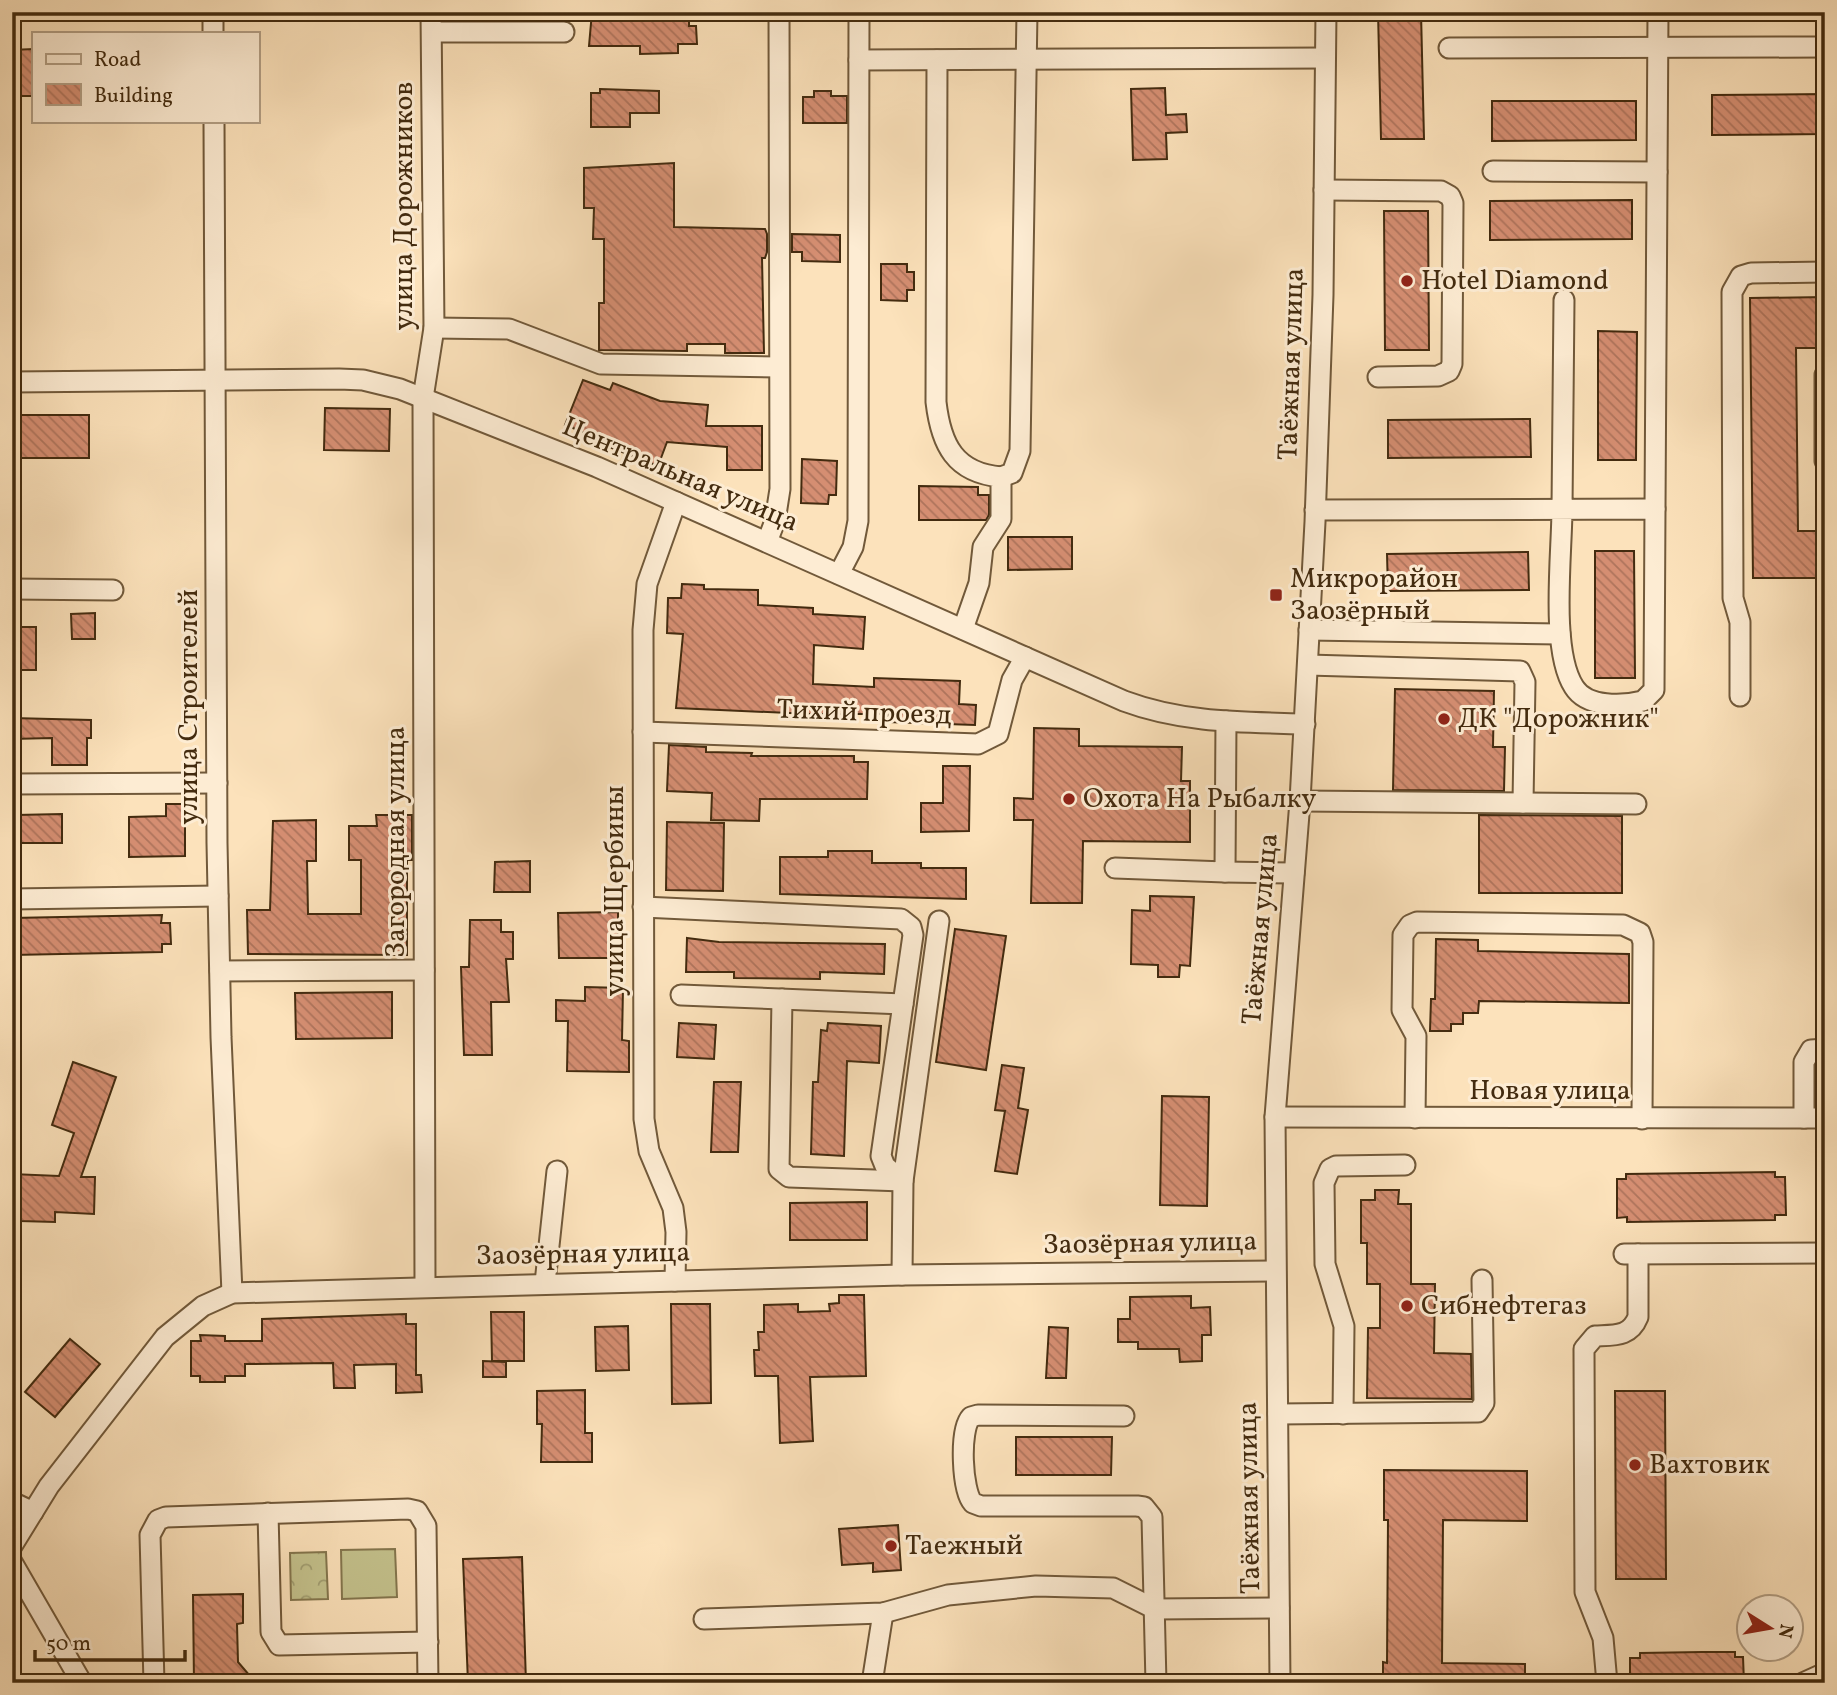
<svg xmlns="http://www.w3.org/2000/svg" width="1837" height="1695" font-family="Vollkorn,serif">
  <style>
    .green { fill: #c4c28d; stroke: #84764e; stroke-width: 2 }
    .forest { fill: url(#forest-crowns); stroke: #84764e; stroke-width: 2 }
    .building { fill: url(#building-back-hatch); stroke: #432b0f; stroke-width: 2 }
    .lines { fill: none; stroke-linecap: round; stroke-linejoin: round }
    .minor-casing { stroke: #71593a; stroke-width: 23 }
    .minor { stroke: #fdecd3; stroke-width: 19 }
    .poi-dot { fill: #8f2418; stroke: #fdecd3; stroke-width: 2.5 }
    .labels { text-anchor: middle; dominant-baseline: central; stroke-width: 6; stroke-linejoin: round; paint-order: stroke }
    .street-label { font-size: 28px; fill: #432b0f; stroke: #fdecd3 }
    .poi-label { font-size: 28px; fill: #432b0f; stroke: #fdecd3; text-anchor: start }
  </style>
  <defs>
    <pattern id="forest-crowns" width="20" height="18" patternUnits="userSpaceOnUse" patternTransform="scale(1.75)"><rect width="20" height="18" fill="#c4c28d"/><path d="M2 6a3 3 0 1 1 6 0M12 15a3 3 0 1 1 6 0" fill="none" stroke="#a19e72"/></pattern>
    <pattern id="building-back-hatch" width="6" height="6" patternUnits="userSpaceOnUse" patternTransform="scale(1.75)"><rect width="6" height="6" fill="#d58e72"/><path d="M-1 5l2 2M0 0l6 6M5-1l2 2" fill="none" stroke="#ae745c"/></pattern>
  </defs>
  <rect width="100%" height="100%" fill="#fce2bb"/>
  <filter id="stains"><feTurbulence type="fractalNoise" baseFrequency=".00286" numOctaves="4"/><feColorMatrix values="0 0 0 0 .2 0 0 0 0 .09 0 0 0 0 .02 0 0 0 .5 -.17"/></filter>
  <radialGradient id="worn" r=".72"><stop offset=".6" stop-color="#630" stop-opacity="0"/><stop offset="1" stop-color="#630" stop-opacity=".3"/></radialGradient>
  <polygon class="green" points="395,1549 397,1597 342,1599 341,1550"/>
  <polygon class="forest" points="326,1552 328,1599 291,1600 290,1553"/>
  <g class="building">
    <polygon points="592,12 689,12 689,26 696,26 697,44 678,44 678,53 640,54 640,46 589,46"/>
    <polygon points="1378,12 1421,12 1424,139 1381,139"/>
    <polygon points="33,49 33,96 12,96 12,50"/>
    <polygon points="1165,88 1166,115 1186,114 1187,132 1166,133 1167,159 1133,160 1131,89"/>
    <polygon points="600,89 659,91 659,113 630,113 630,127 591,127 591,93 600,93"/>
    <polygon points="814,91 831,91 831,96 847,96 847,123 803,123 803,97 814,97"/>
    <polygon points="1825,94 1825,134 1712,135 1712,95"/>
    <polygon points="1492,101 1636,101 1636,140 1492,141"/>
    <polygon points="674,163 674,227 765,229 767,234 767,252 765,258 762,258 764,353 725,353 725,344 687,344 687,351 599,350 599,303 604,303 604,239 593,239 594,208 584,208 584,168"/>
    <polygon points="1632,200 1632,239 1490,240 1490,201"/>
    <polygon points="1384,211 1428,211 1429,350 1385,350"/>
    <polygon points="792,234 840,235 840,262 802,261 802,252 792,252"/>
    <polygon points="881,264 907,264 907,272 914,272 914,290 907,290 907,301 881,300"/>
    <polygon points="1825,297 1825,348 1796,348 1798,531 1825,531 1825,578 1753,578 1750,298"/>
    <polygon points="1598,331 1637,332 1636,460 1598,460"/>
    <polygon points="583,380 610,390 613,383 660,401 708,405 706,426 762,426 762,470 727,470 727,447 667,442 658,466 591,440 593,436 565,425"/>
    <polygon points="325,408 390,409 389,451 324,450"/>
    <rect x="12" y="415" width="77" height="43"/>
    <polygon points="1530,419 1531,457 1388,458 1388,420"/>
    <polygon points="802,459 837,461 836,495 829,495 828,504 801,503"/>
    <polygon points="919,486 978,487 978,495 989,495 989,515 986,520 919,520"/>
    <polygon points="1008,537 1072,537 1072,569 1008,570"/>
    <polygon points="1595,551 1634,551 1635,678 1595,678"/>
    <polygon points="1528,552 1529,590 1388,591 1387,554"/>
    <polygon points="682,584 704,585 704,589 758,590 758,605 813,608 813,614 865,617 863,649 814,645 813,684 874,687 874,678 960,681 959,704 976,705 975,725 888,722 888,714 811,714 676,708 683,634 667,633 668,598 681,598"/>
    <polygon points="95,613 95,639 72,639 71,614"/>
    <rect x="12" y="627" width="24" height="43"/>
    <polygon points="1395,689 1494,691 1493,747 1505,747 1504,791 1393,790"/>
    <polygon points="12,718 91,720 91,738 87,738 87,765 52,765 52,738 12,739"/>
    <polygon points="1034,728 1079,729 1079,746 1182,747 1181,781 1190,781 1190,842 1083,841 1082,903 1031,903 1033,820 1014,820 1014,798 1033,799"/>
    <polygon points="669,745 706,747 706,752 752,753 751,756 854,756 854,762 868,762 867,799 760,799 759,821 711,820 712,793 667,791"/>
    <polygon points="943,766 970,766 969,831 921,832 921,803 943,803"/>
    <polygon points="166,804 185,804 185,856 129,857 129,817 166,816"/>
    <polygon points="62,814 62,843 16,843 16,815"/>
    <polygon points="376,815 412,815 412,860 407,860 407,955 248,954 247,910 270,910 273,821 316,820 316,861 307,861 308,914 361,914 361,860 349,860 349,826 377,826"/>
    <polygon points="1479,815 1622,816 1622,893 1479,893"/>
    <polygon points="667,822 724,823 723,891 666,890"/>
    <polygon points="828,851 872,851 872,863 921,863 921,868 966,868 966,899 780,894 780,857 828,857"/>
    <polygon points="530,861 530,892 494,892 495,862"/>
    <polygon points="1150,896 1194,897 1190,966 1180,965 1179,977 1158,977 1158,965 1131,964 1132,910 1150,911"/>
    <polygon points="618,912 618,958 559,958 558,913"/>
    <polygon points="162,915 161,923 170,923 171,944 162,944 162,952 12,955 12,918"/>
    <polygon points="470,920 501,920 501,932 513,932 513,959 506,959 509,1002 491,1002 492,1055 464,1055 461,967 469,967"/>
    <polygon points="955,929 1006,936 986,1070 936,1062"/>
    <polygon points="687,938 719,942 885,944 884,974 820,972 820,979 734,978 734,972 686,972"/>
    <polygon points="1436,939 1478,940 1478,951 1629,954 1629,1003 1479,1001 1478,1013 1463,1013 1463,1024 1451,1024 1451,1031 1430,1031 1431,999 1435,999"/>
    <polygon points="585,987 623,988 622,1040 629,1041 629,1072 567,1071 568,1021 556,1021 556,1000 585,1001"/>
    <polygon points="392,992 392,1038 296,1039 295,993"/>
    <polygon points="679,1023 716,1025 714,1059 677,1057"/>
    <polygon points="828,1023 881,1026 879,1063 847,1061 844,1156 811,1154 813,1082 818,1082 821,1030 827,1031"/>
    <polygon points="73,1062 116,1077 81,1177 95,1177 94,1214 55,1212 55,1222 20,1221 20,1211 12,1211 12,1174 59,1176 74,1133 52,1125"/>
    <polygon points="1002,1065 1024,1068 1018,1108 1028,1110 1017,1174 995,1171 1005,1111 995,1110"/>
    <polygon points="714,1082 741,1082 738,1152 711,1152"/>
    <polygon points="1162,1096 1209,1097 1207,1206 1160,1205"/>
    <polygon points="1775,1172 1775,1177 1785,1177 1786,1215 1775,1215 1775,1220 1627,1222 1627,1217 1617,1218 1617,1179 1626,1179 1626,1174"/>
    <polygon points="1375,1190 1399,1190 1398,1204 1411,1204 1411,1284 1435,1284 1434,1353 1471,1354 1472,1399 1367,1398 1368,1328 1380,1328 1380,1284 1367,1284 1367,1243 1361,1243 1361,1200 1375,1200"/>
    <polygon points="867,1202 867,1240 790,1240 790,1203"/>
    <polygon points="839,1295 864,1295 866,1376 810,1377 813,1441 780,1443 778,1376 755,1376 754,1350 759,1350 758,1332 764,1332 764,1305 798,1304 798,1312 830,1311 829,1304 839,1303"/>
    <polygon points="1191,1296 1191,1308 1210,1307 1211,1335 1202,1335 1202,1361 1180,1362 1179,1349 1138,1349 1138,1342 1118,1342 1118,1319 1130,1319 1130,1297"/>
    <polygon points="671,1304 710,1304 711,1403 672,1404"/>
    <polygon points="491,1312 524,1312 524,1361 492,1361"/>
    <polygon points="406,1314 406,1324 416,1324 416,1375 421,1375 422,1392 396,1393 396,1364 354,1365 355,1388 334,1388 333,1363 245,1364 245,1376 225,1376 225,1382 200,1382 200,1376 191,1376 191,1341 201,1341 200,1335 225,1336 225,1341 262,1341 262,1319"/>
    <polygon points="628,1326 629,1370 596,1371 595,1327"/>
    <polygon points="1049,1327 1068,1328 1066,1378 1046,1378"/>
    <polygon points="70,1339 100,1364 55,1417 25,1392"/>
    <polygon points="483,1361 506,1362 506,1377 483,1377"/>
    <polygon points="585,1390 585,1433 592,1433 592,1462 541,1462 542,1424 537,1424 537,1391"/>
    <polygon points="1615,1391 1665,1391 1666,1579 1616,1579"/>
    <polygon points="1016,1437 1112,1437 1111,1475 1016,1475"/>
    <polygon points="1384,1470 1527,1471 1527,1521 1443,1520 1442,1663 1525,1664 1525,1683 1383,1683 1383,1662 1387,1663 1388,1520 1384,1520"/>
    <polygon points="898,1525 901,1570 873,1572 873,1563 842,1565 839,1529"/>
    <polygon points="522,1557 526,1683 468,1683 463,1559"/>
    <polygon points="243,1594 243,1623 237,1624 238,1662 256,1683 194,1683 193,1595"/>
    <polygon points="1702,1652 1735,1652 1735,1657 1743,1657 1744,1683 1630,1683 1630,1658 1640,1658 1640,1653"/>
  </g>
  <g class="lines">
    <defs>
      <g id="minor">
        <polyline points="213,12 213,33"/>
        <polyline points="432,32 564,32"/>
        <polyline points="1449,48 1825,47"/>
        <polyline points="859,60 1325,58"/>
        <path d="M937 60 936 402C941 445 955 473 1001 477V519L983 547 979 583 963 629"/>
        <polyline points="214,121 217,843 221,1037 232,1293"/>
        <polyline points="1493,171 1657,172"/>
        <polyline points="1324,190 1441,191 1450,196 1453,203 1452,364 1449,371 1438,376 1378,377"/>
        <polyline points="434,328 509,329 601,364 779,367"/>
        <polyline points="1825,375 1825,461"/>
        <path d="M12 382 339 379 363 380 400 389 597 467 1124 701C1183 723 1242 722 1305 724"/>
        <polyline points="1001,477 1012,473 1020,451 1027,12"/>
        <polyline points="1655,509 1658,12"/>
        <path d="M1315 510 1655 509 1654 690 1643 701C1623 706 1587 708 1574 687 1550 650 1562 554 1562 508 1563 439 1563 369 1564 300"/>
        <polyline points="767,542 775,521 780,489 779,12"/>
        <polyline points="839,574 853,547 858,521 859,12"/>
        <polyline points="12,589 113,590"/>
        <polyline points="1309,630 1560,634"/>
        <polyline points="1308,665 1520,671 1525,682 1523,803"/>
        <polyline points="1740,696 1740,622 1733,598 1732,292 1741,276 1751,273 1825,272"/>
        <polyline points="643,732 978,744 998,734 1012,680 1025,657"/>
        <polyline points="12,784 217,783"/>
        <polyline points="1300,801 1636,804"/>
        <polyline points="1115,868 1225,872 1226,721"/>
        <polyline points="1225,872 1294,873"/>
        <polyline points="12,899 218,896"/>
        <polyline points="643,907 901,919 911,927 913,935 881,1156 885,1166 903,1181 902,1275"/>
        <polyline points="220,971 424,970"/>
        <polyline points="681,995 903,1004"/>
        <polyline points="782,999 779,1169 789,1177 903,1181 939,921"/>
        <polyline points="1275,1117 1825,1118"/>
        <polyline points="1415,1118 1416,1036 1402,1010 1403,935 1410,925 1417,922 1623,925 1640,933 1643,942 1642,1119"/>
        <polyline points="1804,1118 1804,1062 1811,1050 1825,1049"/>
        <polyline points="1624,1254 1825,1253"/>
        <polyline points="675,1281 676,1232 673,1208 649,1151 644,1119 643,630 647,584 676,502"/>
        <polyline points="545,1283 557,1171"/>
        <polyline points="425,1286 423,398 434,328 431,12"/>
        <polyline points="1278,1414 1478,1412 1484,1403 1482,1280"/>
        <polyline points="1343,1414 1344,1326 1325,1264 1324,1183 1330,1169 1336,1166 1405,1165"/>
        <path d="M1124 1416 978 1415 971 1417C959 1430 962 1491 973 1503L981 1506H1137L1144 1507 1152 1517 1156 1683"/>
        <polyline points="12,1502 33,1512"/>
        <polyline points="268,1513 271,1632 279,1645 428,1642"/>
        <polyline points="12,1546 49,1486 165,1337 203,1306 232,1293 902,1275 1275,1271"/>
        <polyline points="12,1562 82,1683"/>
        <polyline points="704,1619 883,1613 948,1595 1036,1586 1113,1588 1155,1609 1279,1608"/>
        <polyline points="154,1683 150,1535 158,1520 166,1517 408,1509 417,1511 426,1526 428,1683"/>
        <polyline points="872,1683 883,1613"/>
        <polyline points="1280,1683 1275,1117 1300,801 1315,522 1323,295 1326,12"/>
        <path d="M1607 1683 1603 1638 1585 1592 1584 1349 1595 1336C1615 1335 1630 1337 1638 1317V1254"/>
        <polyline points="1803,1683 1825,1673"/>
      </g>
    </defs>
    <use href="#minor" class="minor-casing"/>
    <use href="#minor" class="minor"/>
  </g>
  <g class="poi-dot">
    <circle cx="1407" cy="281" r="7"/>
    <rect x="1269" y="588" width="14" height="14" rx="3.5"/>
    <circle cx="1444" cy="719" r="7"/>
    <circle cx="1069" cy="799" r="7"/>
    <circle cx="1407" cy="1306" r="7"/>
    <circle cx="1635" cy="1465" r="7"/>
    <circle cx="891" cy="1546" r="7"/>
  </g>
  <g class="labels">
    <g class="street-label">
      <text transform="translate(404 206) rotate(-90)">улица Дорожников</text>
      <text transform="translate(1292 364) rotate(-88)">Таёжная улица</text>
      <text transform="translate(680 475) rotate(23)">Центральная улица</text>
      <text transform="translate(189 707) rotate(-90)">улица Строителей</text>
      <text transform="translate(864 713) rotate(2)">Тихий проезд</text>
      <text transform="translate(396 842) rotate(-90)">Загородная улица</text>
      <text transform="translate(615 891) rotate(-90)">улица Щербины</text>
      <text transform="translate(1261 929) rotate(-85)">Таёжная улица</text>
      <text x="1550" y="1091">Новая улица</text>
      <text transform="translate(1150 1244) rotate(-1)">Заозёрная улица</text>
      <text transform="translate(583 1255) rotate(-1)">Заозёрная улица</text>
      <text transform="translate(1250 1498) rotate(-91)">Таёжная улица</text>
    </g>
    <g class="poi-label">
      <text x="1421" y="281">Hotel Diamond</text>
      <text x="1290" y="579">Микрорайон<tspan x="1290" dy="32">Заозёрный</tspan></text>
      <text x="1458" y="719">ДК "Дорожник"</text>
      <text x="1083" y="799">Охота На Рыбалку</text>
      <text x="1421" y="1306">Сибнефтегаз</text>
      <text x="1649" y="1465">Вахтовик</text>
      <text x="905" y="1546">Таежный</text>
    </g>
  </g>
  <rect width="1837" height="1695" fill="none" stroke="#fce2bb" stroke-width="42"/>
  <rect x="14" y="14" width="1809" height="1667" fill="none" stroke="#432b0f" stroke-width="3.5"/>
  <rect x="21" y="21" width="1795" height="1653" fill="none" stroke="#432b0f" stroke-width="2"/>
  <rect x="32" y="32" width="228" height="91" fill="#fdecd3" stroke="#b39f85" stroke-width="2"/>
  <rect x="46" y="54" width="35" height="10" fill="#fdecd3" stroke="#b39f85" stroke-width="2"/>
  <text x="94" y="66" font-size="21" fill="#432b0f">Road</text>
  <rect x="46" y="84" width="35" height="21" fill="url(#building-back-hatch)" stroke="#b39f85" stroke-width="2"/>
  <text x="94" y="102" font-size="21" fill="#432b0f">Building</text>
  <g transform="translate(1770 1628) rotate(101)"><circle r="33" fill="#fdecd3" stroke="#b39f85" stroke-width="2"/>
  <path d="M0-5L12 26L0 18L-12 26Z" fill="#8f2418"/>
  <text y="-10" font-size="19" font-weight="bold" text-anchor="middle" fill="#432b0f">N</text>
  </g>
  <path d="M35 1650v10h150v-10" fill="none" stroke="#432b0f" stroke-width="3.5"/>
  <text x="46" y="1650" font-size="21" fill="#432b0f" stroke="#fdecd3" stroke-width="5" paint-order="stroke">50 m</text>
  <rect width="100%" height="100%" filter="url(#stains)"/>
  <rect width="100%" height="100%" fill="url(#worn)"/>
</svg>
